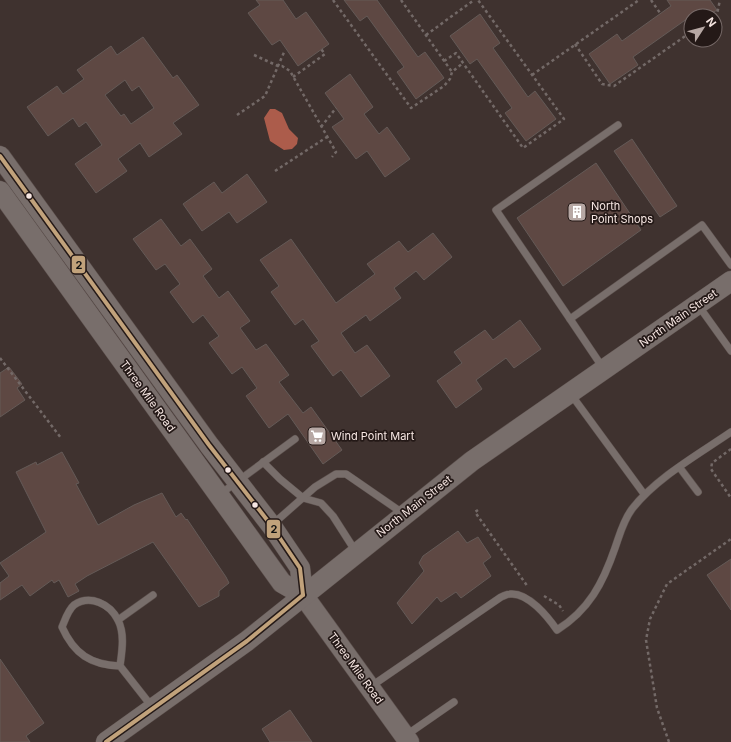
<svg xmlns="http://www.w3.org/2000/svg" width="731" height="742" font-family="Inter,sans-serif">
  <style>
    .water { fill: #ac5c4b }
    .building { fill: #5e4843; stroke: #645a57; fill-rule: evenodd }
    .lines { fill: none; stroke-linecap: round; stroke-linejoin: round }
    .lane-casing { stroke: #5c504d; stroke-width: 8 }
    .secondary-casing { stroke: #5c504d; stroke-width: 21 }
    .path { stroke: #736967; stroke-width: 2.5; stroke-dasharray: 3 3; stroke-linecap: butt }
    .lane { stroke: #786e6b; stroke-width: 7 }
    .secondary { stroke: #786e6b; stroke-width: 20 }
    .bus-1-casing { stroke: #241917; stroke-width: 7 }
    .bus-1 { stroke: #c1a27b; stroke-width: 4 }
    .bus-dot { fill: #f7e7e3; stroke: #241917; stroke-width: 1.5 }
    .labels { text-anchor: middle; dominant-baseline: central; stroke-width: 3.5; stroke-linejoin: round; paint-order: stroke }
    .poi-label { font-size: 11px; fill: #f7e7e3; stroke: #241917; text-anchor: start }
    .street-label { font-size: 11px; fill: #f7e7e3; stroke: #241917 }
    .line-badge { stroke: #241917; stroke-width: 1.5 }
    .pale-badge-label { font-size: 11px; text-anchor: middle; font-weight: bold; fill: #111 }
  </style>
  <rect width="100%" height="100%" fill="#3f322f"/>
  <polygon class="water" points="270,109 275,109 282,113 289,129 298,138 297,144 292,149 284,150 270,141 264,118"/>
  <g class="building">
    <polygon points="256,0 283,0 296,19 306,12 329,44 298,66 280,40 272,45 248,13 260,5"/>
    <polygon points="344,0 377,0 418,57 425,52 444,78 416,99 397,72 404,67 367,16 360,21"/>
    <polygon points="667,0 710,0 717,10 708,16 691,16 633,57 638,65 610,84 589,54 617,34 622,41 671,6"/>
    <polygon points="480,14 500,43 493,48 528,97 535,91 556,119 526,141 505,113 512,108 477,59 470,64 450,36"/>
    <path d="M143 37 173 78 177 75 199 105 173 123 182 134 149 157 140 143 118 159 127 171 96 193 75 164 102 145 86 122 79 127 73 118 48 136 27 107 57 86 63 94 84 79 77 70 111 46 117 55ZM125 80 132 91 139 86 154 108 131 124 124 114 121 116 105 95Z"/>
    <polygon points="350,74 373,107 364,114 379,134 387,127 410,159 385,177 367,151 356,159 332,127 344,119 325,93"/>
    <polygon points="632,139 677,206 660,217 614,151"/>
    <polygon points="596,163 641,230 563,286 517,218"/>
    <polygon points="247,174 267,202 237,223 229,212 202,231 183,204 214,182 222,193"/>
    <polygon points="161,219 181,246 190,239 212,269 203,276 219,298 228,291 250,321 240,328 256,350 266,344 289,375 279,382 303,413 311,407 342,450 323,464 288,414 269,428 246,396 257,388 242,367 232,374 209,343 219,336 203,315 193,323 170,292 180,284 165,264 156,270 133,239"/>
    <polygon points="433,233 452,257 424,280 416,271 394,288 401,298 370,321 366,315 341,333 355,353 367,345 390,376 361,397 341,370 333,376 311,346 319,341 303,319 295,325 271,292 279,286 260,260 291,239 336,303 375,274 367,264 399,241 408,252"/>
    <polygon points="520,320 541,349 514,368 506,358 476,380 482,389 456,408 437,381 462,363 454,352 485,330 493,340"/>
    <polygon points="9,367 22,384 17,388 25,400 0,417 0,373"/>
    <polygon points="62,452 79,483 76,484 98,525 134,505 162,493 176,517 181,513 186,520 187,519 226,577 229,583 219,591 219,596 199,607 153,542 87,576 75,584 79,591 68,597 59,580 54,583 52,580 30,596 22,585 0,600 0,583 9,576 0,563 46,532 16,472 36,462 37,465"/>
    <polygon points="458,531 467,543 478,537 491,557 483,563 491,576 461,598 456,592 441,602 437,597 412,624 397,603 424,571 419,563 423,556"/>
    <polygon points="731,559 731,610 707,575"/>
    <polygon points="0,659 44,723 26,736 30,742 0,742"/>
    <polygon points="290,710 312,742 270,742 262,729"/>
  </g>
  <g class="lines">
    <defs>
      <g id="lane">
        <polyline points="698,305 731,351"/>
        <polyline points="570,319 496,210 618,125"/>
        <polyline points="603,368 570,319 702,225 731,265"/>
        <polyline points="570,393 644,494"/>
        <polyline points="263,462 280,479 303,498 321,503 333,516 356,552"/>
        <polyline points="680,468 698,492"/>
        <polyline points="219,495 295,439"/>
        <polyline points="273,524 315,487 336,474 346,474 404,514"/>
        <polyline points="118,620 153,595"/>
        <path d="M120 666C91 665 74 654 62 627 65 620 68 610 74 605 90 594 110 604 118 620 125 634 122 651 120 666L153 708"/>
        <path d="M370 687 501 597C504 596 507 594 510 594 528 592 548 617 557 630 589 610 603 583 615 548 620 534 623 521 632 509 656 478 699 454 731 432"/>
        <polyline points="405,736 454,702"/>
      </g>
      <g id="secondary">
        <polyline points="0,156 209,445 271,525 300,568 303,595"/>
        <polyline points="0,191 282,583 303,595 409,742"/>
        <polyline points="106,742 247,641 472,461 731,281"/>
      </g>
    </defs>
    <use href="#lane" class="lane-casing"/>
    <use href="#secondary" class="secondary-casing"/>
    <g class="path">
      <polyline points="333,0 411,108 444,86 450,79 452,72 463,63"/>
      <polyline points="401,0 452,72"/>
      <polyline points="651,0 660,13"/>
      <polyline points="714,16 717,14 720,0"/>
      <polyline points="426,35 474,0"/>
      <polyline points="575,44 602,84 614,86 691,32"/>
      <polyline points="254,55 278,66 282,66 290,71 336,152 332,157"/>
      <polyline points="444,61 456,53 523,148 564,119 478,0"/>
      <polyline points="532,75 639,0"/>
      <polyline points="293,77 325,54 321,49"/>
      <polyline points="237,115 265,96 285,50"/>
      <polyline points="321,127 336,108"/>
      <polyline points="275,171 327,137"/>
      <polyline points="0,358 61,438"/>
      <polyline points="731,449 712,463 711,469 731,498"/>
      <polyline points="478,510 475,512 528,587"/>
      <polyline points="544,596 559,605 563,611"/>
      <polyline points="669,742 657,708 646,640 650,619 667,584 731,539"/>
    </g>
    <use href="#lane" class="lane"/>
    <use href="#secondary" class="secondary"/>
    <defs>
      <g id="bus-1">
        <polyline points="0,156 209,445 271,525 300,568 303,595"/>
        <polyline points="106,742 247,641 303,595"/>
      </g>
    </defs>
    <use href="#bus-1" class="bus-1-casing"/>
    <use href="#bus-1" class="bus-1"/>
  </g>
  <defs>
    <symbol id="building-square" viewBox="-11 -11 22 22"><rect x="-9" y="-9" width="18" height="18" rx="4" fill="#b7a8a4" stroke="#241917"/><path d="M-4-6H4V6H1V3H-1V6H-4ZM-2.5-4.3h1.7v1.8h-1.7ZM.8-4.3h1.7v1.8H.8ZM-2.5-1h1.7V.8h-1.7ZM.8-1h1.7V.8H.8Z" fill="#fff"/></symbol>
    <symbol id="supermarket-square" viewBox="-11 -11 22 22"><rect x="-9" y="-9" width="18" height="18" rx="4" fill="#b7a8a4" stroke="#241917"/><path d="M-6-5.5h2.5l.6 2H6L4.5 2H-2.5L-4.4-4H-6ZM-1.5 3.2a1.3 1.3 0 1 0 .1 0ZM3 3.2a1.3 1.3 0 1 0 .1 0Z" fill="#fff"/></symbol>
  </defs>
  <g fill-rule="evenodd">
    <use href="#building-square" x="566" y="201" width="22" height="22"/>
    <use href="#supermarket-square" x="306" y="425" width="22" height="22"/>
  </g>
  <g class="bus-dot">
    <circle cx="29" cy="196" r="3.5"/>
    <circle cx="228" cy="470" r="3.5"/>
    <circle cx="255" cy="505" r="3.5"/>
  </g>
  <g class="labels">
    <g class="poi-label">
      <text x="591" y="206">North<tspan x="591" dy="13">Point Shops</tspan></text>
      <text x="331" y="436">Wind Point Mart</text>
    </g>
    <g class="street-label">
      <text transform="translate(678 318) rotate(-35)">North Main Street</text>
      <text transform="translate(148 396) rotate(54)">Three Mile Road</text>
      <text transform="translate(414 506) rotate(-38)">North Main Street</text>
      <text transform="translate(356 668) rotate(54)">Three Mile Road</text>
    </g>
  </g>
  <g class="line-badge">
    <rect x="71" y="255" width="15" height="19" rx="4" fill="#c1a27b"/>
    <rect x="266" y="519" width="15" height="20" rx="4" fill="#c1a27b"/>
  </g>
  <g class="pale-badge-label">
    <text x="79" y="269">2</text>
    <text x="274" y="533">2</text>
  </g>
  <g transform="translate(703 28) rotate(54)"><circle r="19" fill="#241917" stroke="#786b69"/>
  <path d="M0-3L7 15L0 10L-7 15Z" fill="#b7a8a4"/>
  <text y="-6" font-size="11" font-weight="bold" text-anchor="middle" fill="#f7e7e3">N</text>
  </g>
</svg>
